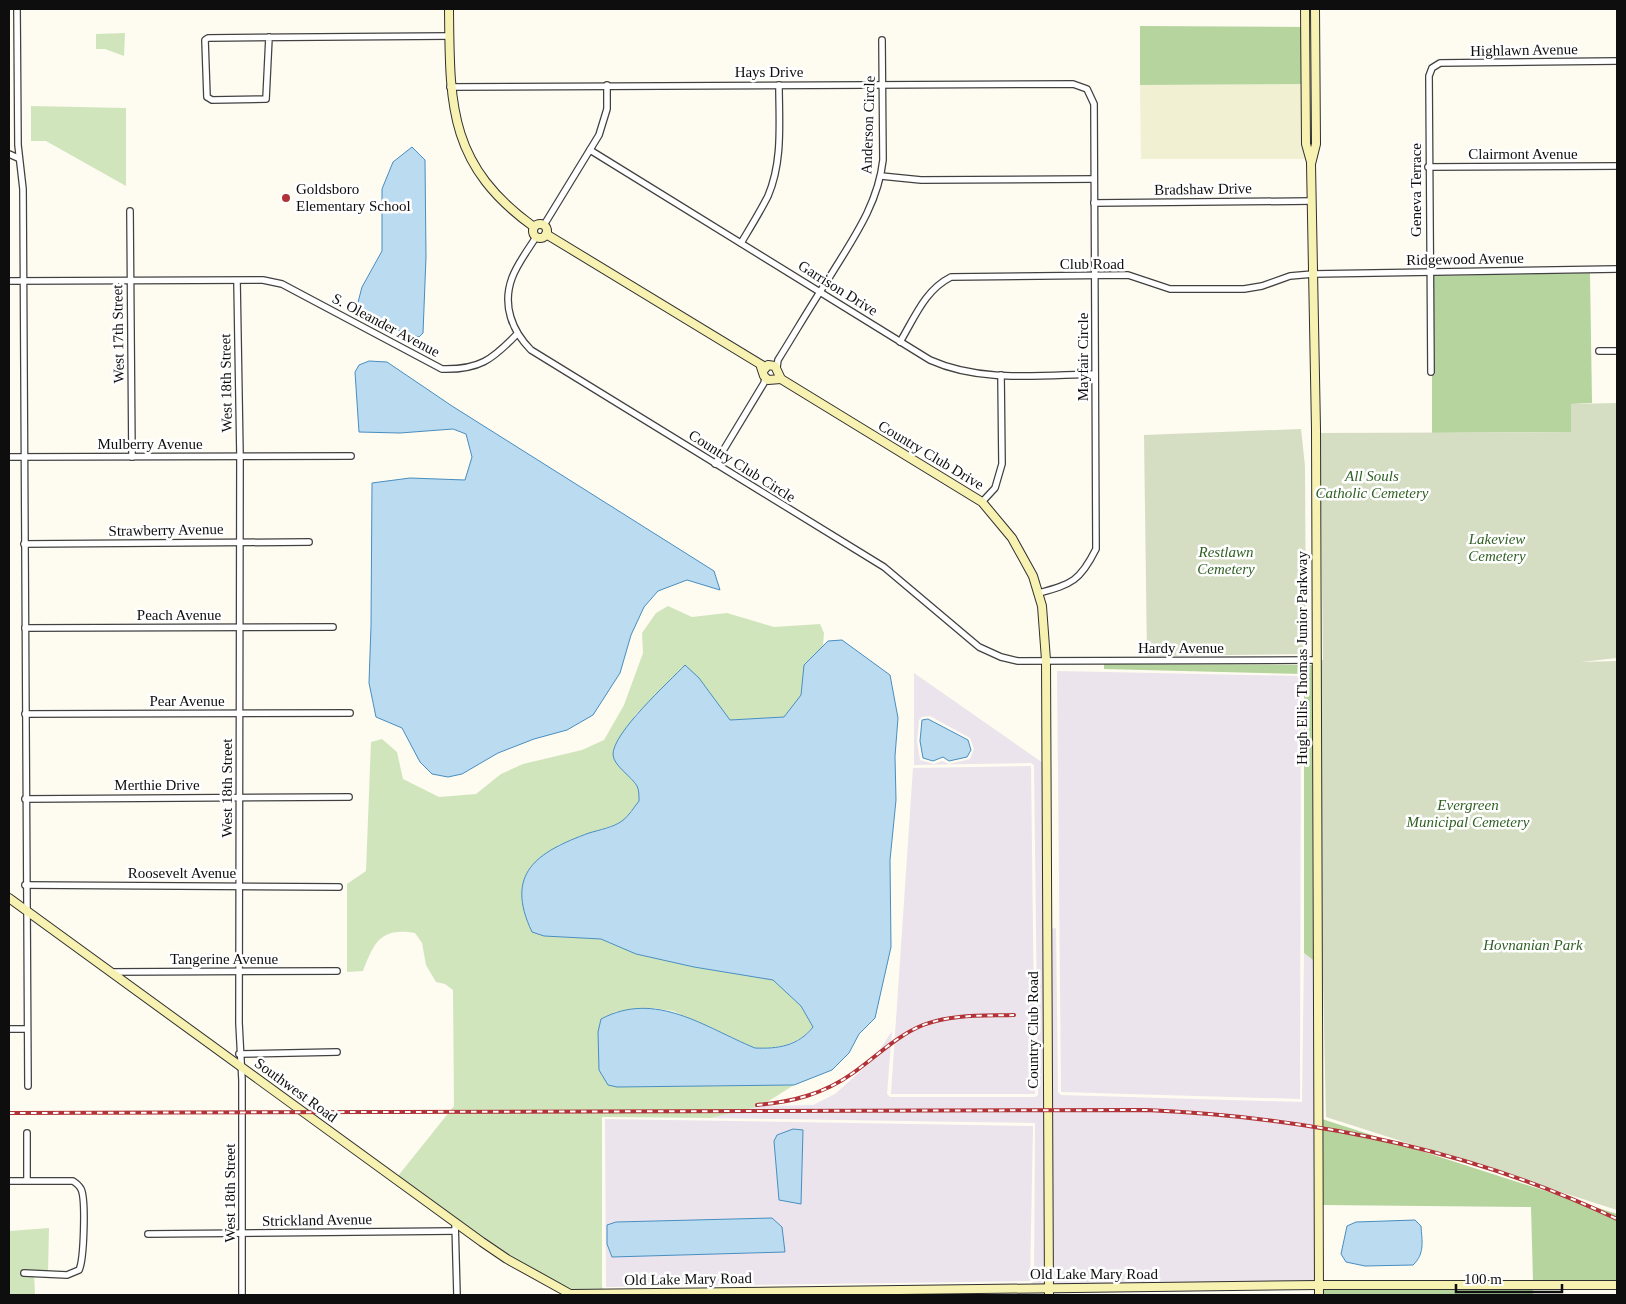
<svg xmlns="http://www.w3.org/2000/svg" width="1626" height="1304" font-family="'Times New Roman',serif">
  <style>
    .industrial { fill: #ebe4ec; fill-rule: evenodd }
    .farmland { fill: #f2f0d3 }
    .green { fill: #d1e5bd }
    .forest { fill: #b5d49e }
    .cemetery { fill: #d5dec3 }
    .water { fill: #badbf0; stroke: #488ec0 }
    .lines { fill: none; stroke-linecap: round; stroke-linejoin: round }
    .street-casing { stroke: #414141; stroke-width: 8 }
    .secondary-casing { stroke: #303030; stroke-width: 10 }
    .street { stroke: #fff; stroke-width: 5.5 }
    .secondary { stroke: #f7f1b2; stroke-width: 8 }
    .rail-casing { stroke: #b13337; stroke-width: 4 }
    .rail { stroke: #fff; stroke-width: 2; stroke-dasharray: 5.5; stroke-linecap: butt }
    .poi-dot { fill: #b13337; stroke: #fff; stroke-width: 2 }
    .labels { text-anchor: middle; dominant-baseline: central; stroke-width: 5; stroke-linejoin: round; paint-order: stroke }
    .street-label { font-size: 15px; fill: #0e0e0e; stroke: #fff }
    .poi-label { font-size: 15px; fill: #0e0e0e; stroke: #fff; text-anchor: start }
    .park-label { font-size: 15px; font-style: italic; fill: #306024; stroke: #fff }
  </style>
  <rect width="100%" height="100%" fill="#fefbf1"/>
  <g class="industrial">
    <polygon points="1057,671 1301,676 1300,1099 1061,1092"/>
    <path d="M914 673 1043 763 1044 1284H1031L1034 1281 1035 1123 711 1118 761 1106 813 1105 835 1094 873 1060 892 1031 887 1094 890 1097H1035L1038 1095 1034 765 1031 763 914 765ZM930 716 970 738 974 749 970 759 949 764 942 761 934 764 920 760 917 741 919 720 922 717Z"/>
    <polygon points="1031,766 1035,1094 891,1094 913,768"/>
    <polygon points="1056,928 1058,1092 1061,1095 1302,1102 1304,953 1313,960 1315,1281 1053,1284 1051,929"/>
    <polygon points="605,1119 1033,1126 1030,1281 606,1287"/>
  </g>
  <polygon class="farmland" points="1307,84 1307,159 1141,159 1140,85"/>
  <g class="green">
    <polygon points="125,33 124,56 105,49 96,49 96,34"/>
    <polygon points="31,106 126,108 126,186 46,141 31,141"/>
    <path d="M668 606 692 617 727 613 774 627 820 624 824 633 823 646 804 665 801 695 785 717 730 720 699 678 658 694 635 715 615 761 638 787 640 800 622 822 558 845 544 936 601 939 636 954 694 967 773 980 801 1006 813 1027C797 1045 779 1049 755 1048L673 1011 653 1008 614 1012 599 1070 609 1085 617 1087 794 1085 761 1106 711 1118 602 1117V1287L604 1290H572L534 1271 509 1256 398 1176 454 1106 453 990 445 984 436 982 426 965 422 943 415 933C381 927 374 942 363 971L347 972V884L366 871 371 742 382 739 397 752 403 779 439 797 476 794 501 774 523 764 582 750 604 740 624 705 643 653 642 633 656 613Z"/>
    <polygon points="49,1228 48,1272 34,1271 35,1295 9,1295 9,1231"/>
  </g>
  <g class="forest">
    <polygon points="1140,26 1309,27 1307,84 1140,85"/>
    <polygon points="1590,273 1592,403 1571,404 1571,432 1432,433 1432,375 1435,375 1433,276"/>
    <polygon points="1104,664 1312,665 1313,960 1304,953 1304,674 1104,669"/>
    <polygon points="1322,1119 1617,1214 1617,1281 1533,1281 1531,1207 1323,1205"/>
    <rect x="1324" y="1289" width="209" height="6"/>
  </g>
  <g class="cemetery">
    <polygon points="1617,403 1617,658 1581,662 1616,661 1617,1210 1326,1117 1316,660 1323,660 1320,433 1571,432 1571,404"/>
    <polygon points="1301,429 1305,466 1306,654 1147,656 1144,435"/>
  </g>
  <g class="water">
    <polygon points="412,147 425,160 426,257 423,333 419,337 400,331 357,306 362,287 382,251 382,189 393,162"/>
    <polygon points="369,361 387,362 452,406 714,571 720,590 687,580 658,591 644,607 631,635 620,673 593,715 567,730 534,739 498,753 462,774 448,777 432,774 420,762 402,728 376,717 369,683 371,626 372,483 410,478 465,480 472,457 466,434 453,429 400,433 359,432 355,372 359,365"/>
    <path d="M842 640 890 675 898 718 895 756 896 800 890 860 891 947 875 1018 859 1034 849 1053 832 1070 794 1085 617 1087 608 1085 599 1070 598 1032 601 1019C656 990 704 1027 755 1048 778 1049 798 1046 813 1027L801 1006 773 980 694 967 636 954 601 939 544 936 532 932C504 873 537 852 589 833 599 830 614 827 622 821 629 816 634 807 639 801 639 796 639 790 637 786 631 776 614 766 613 755 612 733 669 682 685 665L699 678 730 720 784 717 801 695 804 665 828 641Z"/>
    <polygon points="928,719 968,740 971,750 967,757 949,761 943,757 933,761 923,758 920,741 922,720"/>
    <polygon points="793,1129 803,1130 801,1204 779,1200 774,1141 777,1135"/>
    <polygon points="772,1218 782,1227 785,1252 612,1257 607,1244 607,1225 616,1222"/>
    <path d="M1415 1220 1421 1226C1422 1241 1425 1254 1413 1265L1365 1266 1346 1262 1341 1254 1347 1226 1356 1222Z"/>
  </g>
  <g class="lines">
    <defs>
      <g id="street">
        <polyline points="17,9 18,145 23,189 28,1086"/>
        <polyline points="269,37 266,99 212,100 207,97 205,40 208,38 449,36"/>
        <path d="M450 87 1073 84 1087 89 1094 104 1096 549C1080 581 1072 584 1039 593"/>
        <path d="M590 150 930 360C981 383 1041 375 1095 374"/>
        <polyline points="9,154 18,158"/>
        <polyline points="1428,167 1617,166"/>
        <polyline points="881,176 921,180 1094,179"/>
        <polyline points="1094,203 1312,201"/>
        <polyline points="130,211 132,457"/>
        <polyline points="544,225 599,135 607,109 607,85"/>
        <path d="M536 237C528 250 517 264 512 278 502 305 512 331 531 350L884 567 979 647 1001 657 1018 661 1316 660"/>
        <path d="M741 243C750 228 760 212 768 196 783 161 779 122 779 85"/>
        <path d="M9 281 263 280 282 284 442 369C479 370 492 360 517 334"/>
        <polyline points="237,281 240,456 239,1023 242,1080 242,1295"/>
        <path d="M900 342C915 317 925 290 951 277L1128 275 1170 289H1244L1262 286 1290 276 1313 274 1617 269"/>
        <polyline points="1599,351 1617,351"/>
        <path d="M777 367 778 360C795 333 811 305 829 278 852 240 878 205 883 160L882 40"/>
        <polyline points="1431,372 1429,76 1432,68 1440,63 1617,61"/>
        <polyline points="9,457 351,456"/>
        <polyline points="715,464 764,383 765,378"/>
        <polyline points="982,502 995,488 1002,464 1001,375"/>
        <polyline points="24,544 309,542"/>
        <polyline points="25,628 333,627"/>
        <polyline points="25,714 350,713"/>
        <polyline points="25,799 349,797"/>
        <polyline points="25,885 339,887"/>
        <polyline points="111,972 337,971"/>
        <polyline points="9,1029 27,1029"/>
        <polyline points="239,1054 337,1052"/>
        <polyline points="27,1180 27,1133"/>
        <path d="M9 1181H73C76 1183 79 1185 81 1189 86 1199 84 1260 79 1270L67 1275 24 1273"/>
        <polyline points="455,1222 457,1295"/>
        <polyline points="148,1234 455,1231"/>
      </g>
      <g id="secondary">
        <path d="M449 9C450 105 448 165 534 227"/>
        <polyline points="1305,9 1306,144 1311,162"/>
        <polyline points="1315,9 1316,144 1311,164 1316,429 1319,1295"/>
        <circle cx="540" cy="231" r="7"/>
        <polyline points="546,234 765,367"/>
        <polyline points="761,367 764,376 768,380 781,379"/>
        <polyline points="763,371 768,365 775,366 781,379 982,502 1012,538 1033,576 1042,606 1046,660 1049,1295"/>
        <polyline points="9,898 482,1242 507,1259 572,1295"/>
        <polyline points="570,1294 1319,1285 1617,1285"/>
      </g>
    </defs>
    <use href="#street" class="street-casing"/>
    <use href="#secondary" class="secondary-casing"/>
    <use href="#street" class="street"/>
    <use href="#secondary" class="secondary"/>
    <defs>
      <g id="rail">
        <path d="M757 1105C792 1102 824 1094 853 1073 876 1057 896 1036 923 1025 952 1014 983 1016 1014 1015"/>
        <path d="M9 1113 1146 1110C1309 1117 1470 1149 1617 1219"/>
      </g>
    </defs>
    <use href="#rail" class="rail-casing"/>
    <use href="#rail" class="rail"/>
  </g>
  <circle class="poi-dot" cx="286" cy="198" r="5"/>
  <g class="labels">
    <g class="street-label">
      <text transform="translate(1524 50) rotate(-1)">Highlawn Avenue</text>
      <text x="769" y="72">Hays Drive</text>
      <text transform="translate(868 125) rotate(-88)">Anderson Circle</text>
      <text x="1523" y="154">Clairmont Avenue</text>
      <text transform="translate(1203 189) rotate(-1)">Bradshaw Drive</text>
      <text transform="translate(1416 190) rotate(-90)">Geneva Terrace</text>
      <text transform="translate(1465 259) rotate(-1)">Ridgewood Avenue</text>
      <text x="1092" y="264">Club Road</text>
      <text transform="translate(838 288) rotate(32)">Garrison Drive</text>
      <text transform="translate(386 325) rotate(28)">S. Oleander Avenue</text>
      <text transform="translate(118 334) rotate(-91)">West 17th Street</text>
      <text transform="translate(1083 357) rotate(-90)">Mayfair Circle</text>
      <text transform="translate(226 383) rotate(-91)">West 18th Street</text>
      <text x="150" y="444">Mulberry Avenue</text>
      <text transform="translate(931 455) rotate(31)">Country Club Drive</text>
      <text transform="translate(742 466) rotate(32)">Country Club Circle</text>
      <text transform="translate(166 530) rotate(-1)">Strawberry Avenue</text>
      <text x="179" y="615">Peach Avenue</text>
      <text x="1181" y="648">Hardy Avenue</text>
      <text transform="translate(1302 658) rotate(-90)">Hugh Ellis Thomas Junior Parkway</text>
      <text x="187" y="701">Pear Avenue</text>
      <text x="157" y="785">Merthie Drive</text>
      <text transform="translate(227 788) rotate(-90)">West 18th Street</text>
      <text x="182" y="873">Roosevelt Avenue</text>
      <text x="224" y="959">Tangerine Avenue</text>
      <text transform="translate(1033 1030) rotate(-90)">Country Club Road</text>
      <text transform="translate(296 1090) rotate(36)">Southwest Road</text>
      <text transform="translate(230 1193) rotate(-90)">West 18th Street</text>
      <text transform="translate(317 1220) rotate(-1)">Strickland Avenue</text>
      <text x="1094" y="1274">Old Lake Mary Road</text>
      <text transform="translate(688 1279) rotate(-1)">Old Lake Mary Road</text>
    </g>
    <g class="poi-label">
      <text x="296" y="189">Goldsboro<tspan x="296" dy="17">Elementary School</tspan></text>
    </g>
    <g class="park-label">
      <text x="1372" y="476">All Souls<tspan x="1372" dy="17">Catholic Cemetery</tspan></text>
      <text x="1497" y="539">Lakeview<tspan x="1497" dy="17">Cemetery</tspan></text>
      <text x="1226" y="552">Restlawn<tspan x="1226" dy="17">Cemetery</tspan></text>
      <text x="1468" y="805">Evergreen<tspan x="1468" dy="17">Municipal Cemetery</tspan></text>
      <text x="1533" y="945">Hovnanian Park</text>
    </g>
  </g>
  <rect width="1626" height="1304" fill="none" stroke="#0e0e0e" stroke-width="20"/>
  <path d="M1456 1284v8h106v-8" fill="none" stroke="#0e0e0e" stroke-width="2.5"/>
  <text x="1464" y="1284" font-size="15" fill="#0e0e0e" stroke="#ffffff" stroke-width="4" paint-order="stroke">100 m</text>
</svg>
